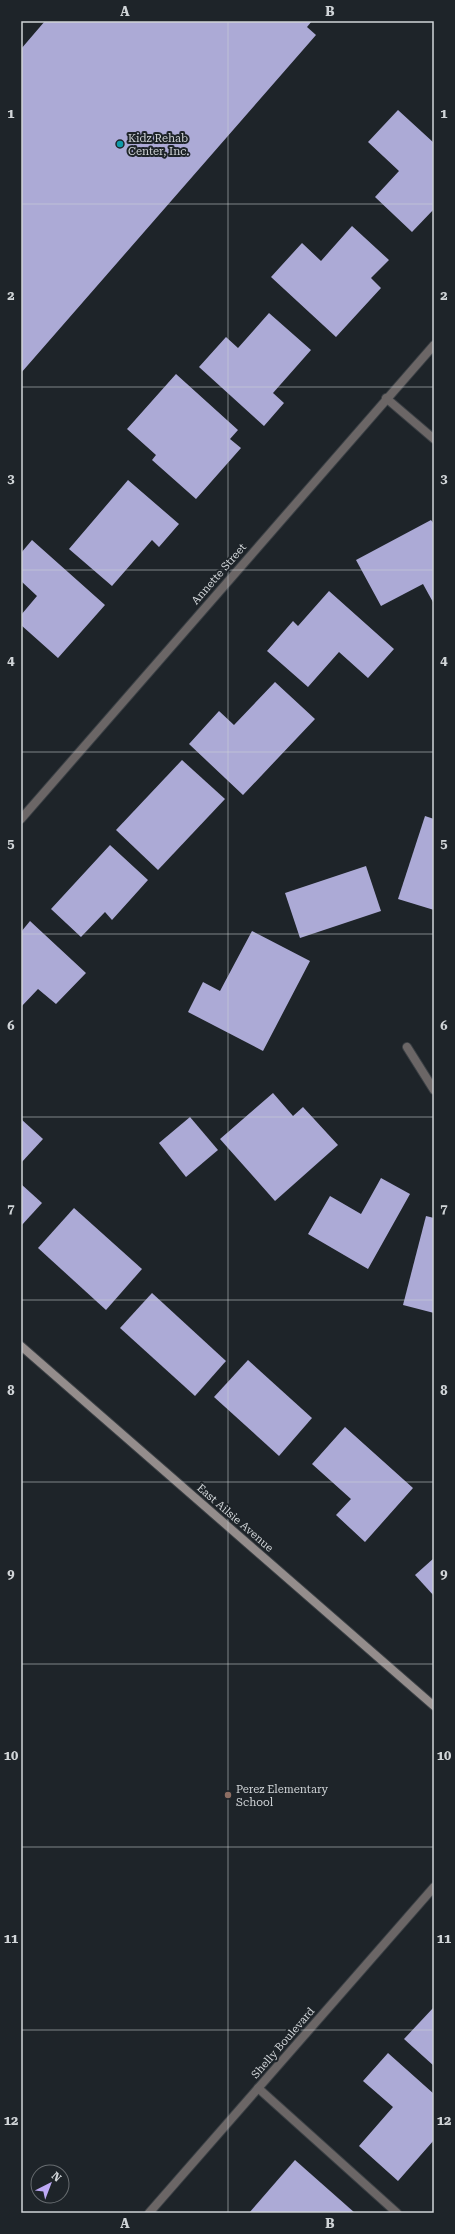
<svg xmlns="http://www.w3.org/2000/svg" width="455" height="2234" font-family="'Roboto Serif',serif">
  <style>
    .building { fill: #acaad6 }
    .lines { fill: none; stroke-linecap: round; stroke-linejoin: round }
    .lane-casing { stroke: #3b4045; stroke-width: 10 }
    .street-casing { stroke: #3b4045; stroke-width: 10 }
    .secondary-casing { stroke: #3b4045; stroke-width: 10 }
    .lane { stroke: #6b6666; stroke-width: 8 }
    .street { stroke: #6b6666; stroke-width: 8 }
    .secondary { stroke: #948d8c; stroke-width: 8 }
    .grid { fill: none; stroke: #d1d5d8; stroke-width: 1; stroke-opacity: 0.55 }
    .culture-dot { fill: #0f9aa8; stroke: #1e2429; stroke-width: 1.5 }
    .education-dot { fill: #8d6e63; stroke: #1e2429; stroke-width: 1.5 }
    .labels { text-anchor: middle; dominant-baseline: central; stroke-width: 4; stroke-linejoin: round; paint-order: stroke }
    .poi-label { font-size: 11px; fill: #d1d5d8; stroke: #1e2429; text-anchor: start }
    .street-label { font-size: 11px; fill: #d1d5d8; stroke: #1e2429 }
    .neatline { fill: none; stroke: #d1d5d8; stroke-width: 1.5 }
    .grid-label { font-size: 13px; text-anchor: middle; font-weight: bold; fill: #d1d5d8 }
  </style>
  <rect width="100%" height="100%" fill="#1e2429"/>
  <g class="building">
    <polygon points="45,21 312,21 307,27 316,35 21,373 21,49"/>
    <polygon points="398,110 434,143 434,209 412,232 375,197 399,171 368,142"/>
    <polygon points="352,226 389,260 371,278 381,288 336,337 271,277 302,243 321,261"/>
    <polygon points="269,313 311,350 273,393 284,403 264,426 199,367 226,337 238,348"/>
    <polygon points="176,374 238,430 230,439 241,448 196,499 152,460 156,455 127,429"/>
    <polygon points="128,480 179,524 159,547 152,540 112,586 69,549"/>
    <polygon points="431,520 434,524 434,604 423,584 381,606 356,560"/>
    <polygon points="32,540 105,605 58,658 21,625 21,615 37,596 21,581 21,553"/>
    <polygon points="329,591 394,649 368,678 339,652 308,687 267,651 293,621 298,626"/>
    <polygon points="275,682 315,719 243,795 189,744 219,711 234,725"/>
    <polygon points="182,760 225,799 158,870 116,830"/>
    <polygon points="425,816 434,819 434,910 398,899"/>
    <polygon points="110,845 148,880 112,920 105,912 81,937 51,909"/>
    <polygon points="366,866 381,911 300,938 285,893"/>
    <polygon points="30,921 86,973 56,1004 38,989 21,1007 21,932"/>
    <polygon points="252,931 310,961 263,1051 188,1012 203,982 220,991"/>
    <polygon points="273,1093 293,1116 303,1107 338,1145 275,1201 220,1139"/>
    <polygon points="190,1117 218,1150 186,1177 159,1143"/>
    <polygon points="21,1119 43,1139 21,1163"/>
    <polygon points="381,1178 410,1194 368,1269 308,1234 330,1196 361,1214"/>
    <polygon points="21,1184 42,1203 21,1226"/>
    <polygon points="74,1208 142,1269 106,1310 38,1248"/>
    <polygon points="426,1216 434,1218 434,1313 403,1305"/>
    <polygon points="152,1293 226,1361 195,1396 120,1328"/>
    <polygon points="248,1360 312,1418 279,1456 214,1397"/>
    <polygon points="345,1427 413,1488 365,1542 336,1515 351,1499 312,1464"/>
    <polygon points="434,1558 434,1596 415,1575"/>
    <polygon points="434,2007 434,2066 404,2039"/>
    <polygon points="388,2053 434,2094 434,2140 398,2181 359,2146 393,2107 363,2081"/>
    <polygon points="295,2160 355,2213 249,2213"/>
  </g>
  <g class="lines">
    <defs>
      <polyline id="lane" points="258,2088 397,2213"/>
      <g id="street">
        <polyline points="386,398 434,439"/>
        <polyline points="21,819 434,345"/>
        <polyline points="407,1047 434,1090"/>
        <polyline points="149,2213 434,1887"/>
      </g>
      <polyline id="secondary" points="21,1346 434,1706"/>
    </defs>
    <use href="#lane" class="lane-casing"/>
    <use href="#street" class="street-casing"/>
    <use href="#secondary" class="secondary-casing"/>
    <use href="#lane" class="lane"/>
    <use href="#street" class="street"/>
    <use href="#secondary" class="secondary"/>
  </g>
  <path class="grid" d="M228 21V2213M21 204H434M21 387H434M21 570H434M21 752H434M21 934H434M21 1117H434M21 1300H434M21 1482H434M21 1664H434M21 1847H434M21 2030H434"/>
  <circle class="culture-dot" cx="120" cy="144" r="4"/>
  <circle class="education-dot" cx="228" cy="1795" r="4"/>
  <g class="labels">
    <g class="poi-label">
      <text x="128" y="138">Kidz Rehab<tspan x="128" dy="13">Center, Inc.</tspan></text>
      <text x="236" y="1789">Perez Elementary<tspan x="236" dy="13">School</tspan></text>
    </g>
    <g class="street-label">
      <text transform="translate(219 574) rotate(-49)">Annette Street</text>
      <text transform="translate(235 1518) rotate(41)">East Ailsie Avenue</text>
      <text transform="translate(283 2043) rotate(-49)">Shelly Boulevard</text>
    </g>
  </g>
  <rect width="455" height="2234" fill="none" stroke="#1e2429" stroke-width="44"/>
  <g transform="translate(50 2184) rotate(42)"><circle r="19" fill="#1e2429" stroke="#666b6f"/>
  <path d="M0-3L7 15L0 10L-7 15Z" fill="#bda9f5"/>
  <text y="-6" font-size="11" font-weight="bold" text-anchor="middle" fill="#d1d5d8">N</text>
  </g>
  <rect x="22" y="22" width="411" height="2190" class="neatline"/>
  <g class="grid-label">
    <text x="125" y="16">A</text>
    <text x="330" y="16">B</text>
    <text x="11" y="118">1</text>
    <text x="444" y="118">1</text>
    <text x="11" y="300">2</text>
    <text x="444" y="300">2</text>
    <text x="11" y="483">3</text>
    <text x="444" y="483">3</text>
    <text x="11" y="665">4</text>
    <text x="444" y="665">4</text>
    <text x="11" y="848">5</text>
    <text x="444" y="848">5</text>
    <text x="11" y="1030">6</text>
    <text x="444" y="1030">6</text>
    <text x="11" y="1213">7</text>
    <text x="444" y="1213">7</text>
    <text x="11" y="1395">8</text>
    <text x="444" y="1395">8</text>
    <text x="11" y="1578">9</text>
    <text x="444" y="1578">9</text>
    <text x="11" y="1760">10</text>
    <text x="444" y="1760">10</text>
    <text x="11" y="1943">11</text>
    <text x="444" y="1943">11</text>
    <text x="11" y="2125">12</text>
    <text x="444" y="2125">12</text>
    <text x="125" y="2228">A</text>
    <text x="330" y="2228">B</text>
  </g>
</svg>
